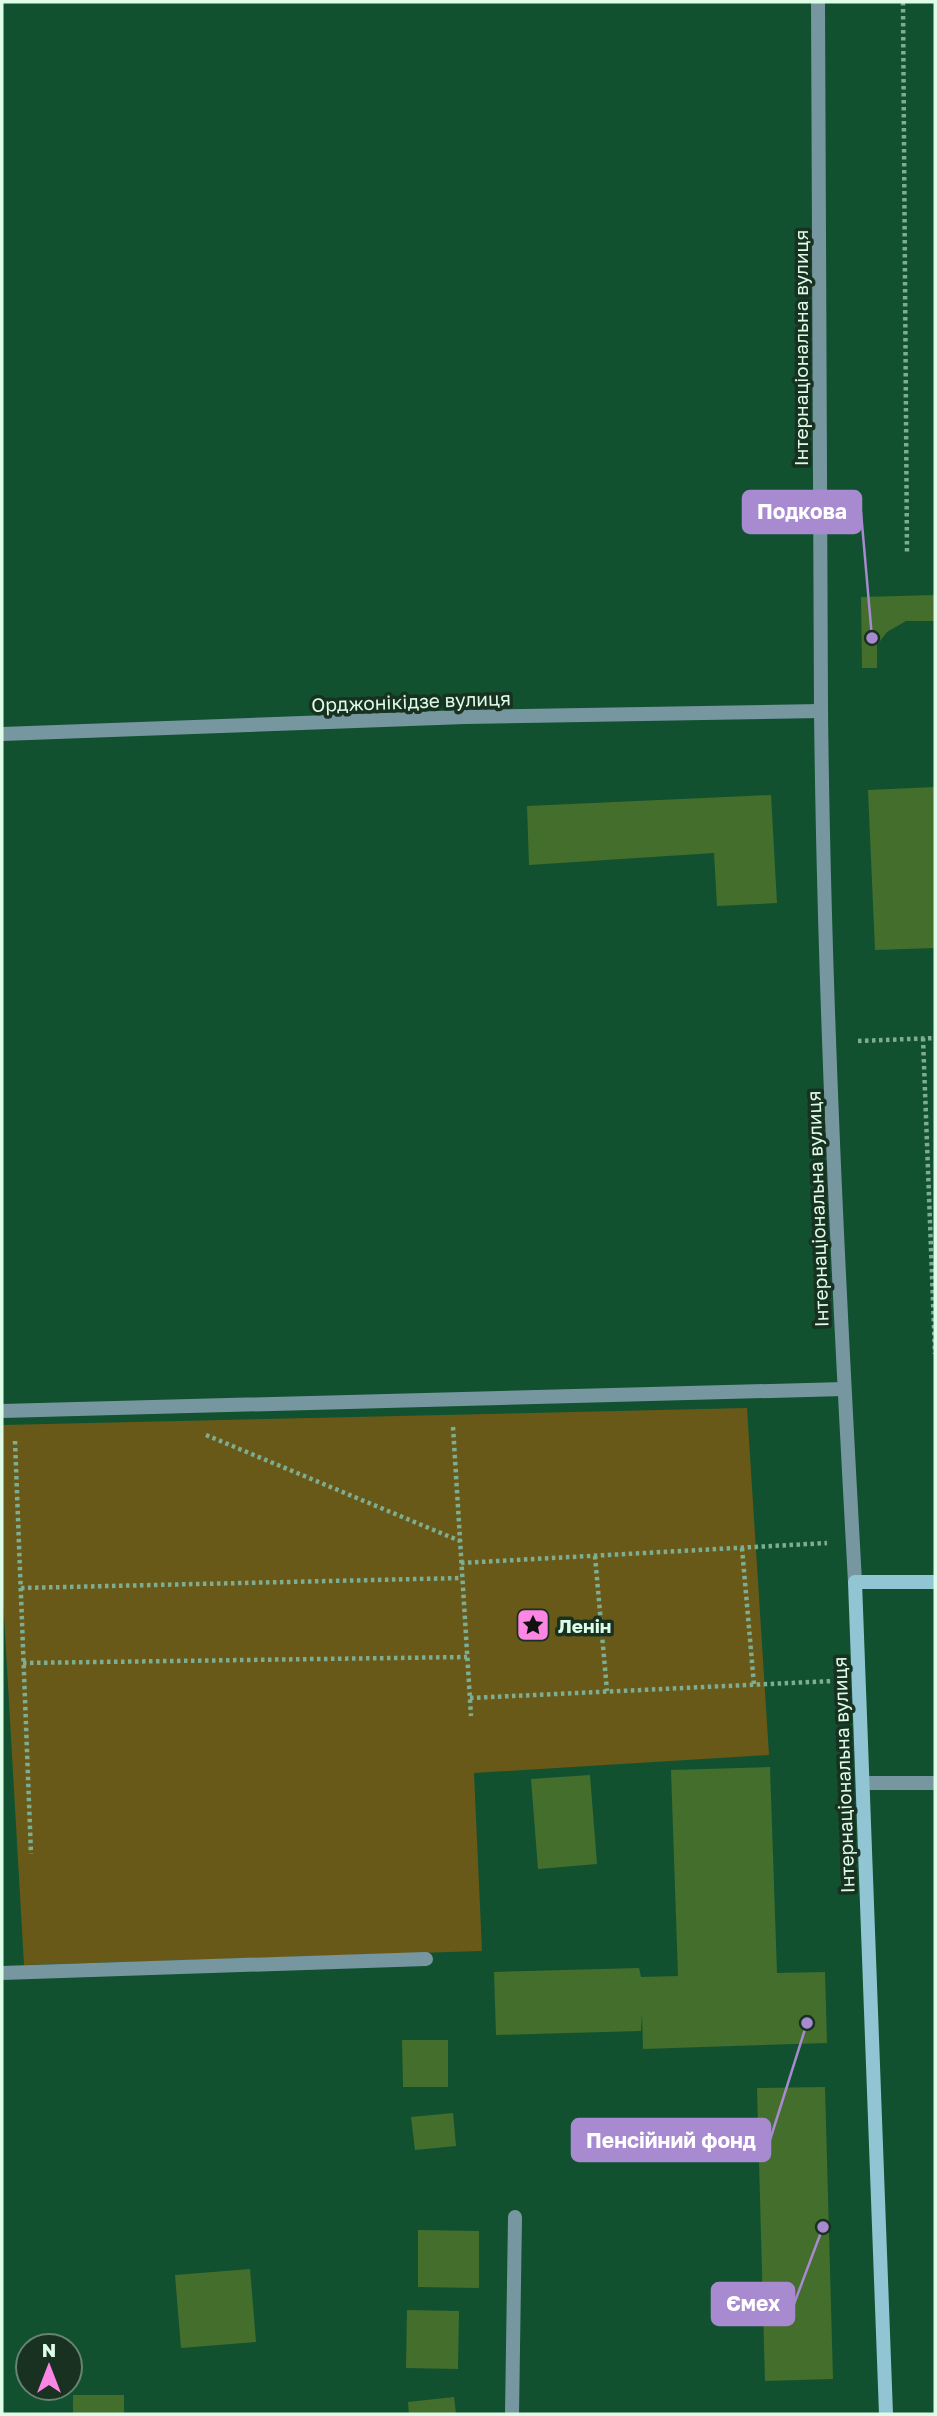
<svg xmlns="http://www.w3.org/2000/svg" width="937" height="2416" font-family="'Golos Text',sans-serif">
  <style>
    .green { fill: #685918 }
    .building { fill: #446e2c }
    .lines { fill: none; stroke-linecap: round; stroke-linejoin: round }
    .path { stroke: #7ead92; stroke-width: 4.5; stroke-dasharray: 3.5 3.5; stroke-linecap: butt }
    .lane { stroke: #7797a0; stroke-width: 14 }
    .street { stroke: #7797a0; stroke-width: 14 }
    .secondary { stroke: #91c5d3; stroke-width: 14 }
    .labels { text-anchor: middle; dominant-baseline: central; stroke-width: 7; stroke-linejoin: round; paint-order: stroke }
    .street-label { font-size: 19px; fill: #defde8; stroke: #183121 }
    .poi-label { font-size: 19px; font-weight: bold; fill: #defde8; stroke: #183121; text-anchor: start }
    .leader { fill: none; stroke: #a88ad1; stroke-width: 2.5 }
    .callout-dot { fill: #a88ad1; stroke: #183121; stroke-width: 2.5 }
    .callout { fill: #a88ad1; stroke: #a88ad1; stroke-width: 2.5 }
    .callout-label { font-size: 21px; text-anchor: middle; font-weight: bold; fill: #fff }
  </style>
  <rect width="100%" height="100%" fill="#115130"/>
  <polygon class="green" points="747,1408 769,1755 474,1773 482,1951 24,1965 2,1580 2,1425"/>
  <g class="building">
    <polygon points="935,595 935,621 906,621 887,632 877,645 877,668 862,668 861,597"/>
    <polygon points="935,787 935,948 875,950 868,790"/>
    <polygon points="771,795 777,903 717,906 714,853 529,865 527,806"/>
    <polygon points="770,1767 777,1973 825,1972 827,2043 643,2049 642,2014 641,2031 496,2035 494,1972 639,1968 641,1977 678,1976 671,1770"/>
    <polygon points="590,1775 597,1864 538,1869 531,1779"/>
    <polygon points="402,2040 448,2040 448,2087 403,2087"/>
    <polygon points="825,2087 833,2379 765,2381 757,2088"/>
    <polygon points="453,2113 456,2146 415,2150 411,2117"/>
    <polygon points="418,2230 479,2231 479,2288 418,2287"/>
    <polygon points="250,2269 256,2342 181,2348 175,2275"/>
    <polygon points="407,2310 459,2311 458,2369 406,2368"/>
    <rect x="73" y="2395" width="51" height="19"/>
    <polygon points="454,2397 456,2414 409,2414 408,2402"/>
  </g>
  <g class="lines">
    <g class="path">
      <polyline points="903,2 907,553"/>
      <polyline points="923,1038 935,1354"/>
      <polyline points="858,1041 935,1038"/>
      <polyline points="453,1427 471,1716"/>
      <polyline points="206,1435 460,1541"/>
      <polyline points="15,1441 31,1854"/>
      <polyline points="742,1548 754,1685"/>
      <polyline points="595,1556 607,1691"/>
      <polyline points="461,1563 827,1543"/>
      <polyline points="21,1588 462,1578"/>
      <polyline points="23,1663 467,1657"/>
      <polyline points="470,1698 833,1681"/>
    </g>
    <polyline class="lane" points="2,1973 426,1959"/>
    <g class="street">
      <path d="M818 2C819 237 818 473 821 709 824 1000 839 1291 855 1582"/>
      <polyline points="2,734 465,717 821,711"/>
      <polyline points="2,1411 844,1389"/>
      <polyline points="863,1783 935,1783"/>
      <polyline points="512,2414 515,2217"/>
    </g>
    <polyline class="secondary" points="886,2414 855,1582 935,1582"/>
  </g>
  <defs>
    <symbol id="sight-square" viewBox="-11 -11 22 22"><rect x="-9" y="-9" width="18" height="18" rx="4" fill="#fc86e3" stroke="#183121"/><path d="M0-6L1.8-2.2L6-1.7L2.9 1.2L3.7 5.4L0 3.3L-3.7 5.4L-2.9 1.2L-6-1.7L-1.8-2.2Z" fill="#111"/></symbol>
  </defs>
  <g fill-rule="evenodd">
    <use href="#sight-square" x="514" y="1606" width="38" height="38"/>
  </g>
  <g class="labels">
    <g class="street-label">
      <text transform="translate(800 348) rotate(-90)">Інтернаціональна вулиця</text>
      <text transform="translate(411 701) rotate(-2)">Орджонікідзе вулиця</text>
      <text transform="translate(817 1209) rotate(-92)">Інтернаціональна вулиця</text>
      <text transform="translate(843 1775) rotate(-92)">Інтернаціональна вулиця</text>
    </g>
    <g class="poi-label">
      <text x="558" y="1625">Ленін</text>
    </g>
  </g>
  <path class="leader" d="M872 638L861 512M807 2023L770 2140M823 2227L794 2304"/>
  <g class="callout-dot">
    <circle cx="872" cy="638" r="7"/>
    <circle cx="807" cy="2023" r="7"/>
    <circle cx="823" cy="2227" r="7"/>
  </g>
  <g class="callout">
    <rect x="743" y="491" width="118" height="42" rx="7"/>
    <rect x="572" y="2119" width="198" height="42" rx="7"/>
    <rect x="712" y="2283" width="82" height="42" rx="7"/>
  </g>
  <g class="callout-label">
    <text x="802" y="519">Подкова</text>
    <text x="671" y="2148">Пенсійний фонд</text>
    <text x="753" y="2311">Ємех</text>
  </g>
  <rect width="937" height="2416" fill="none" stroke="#defde8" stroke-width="7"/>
  <g transform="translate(49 2367)"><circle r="33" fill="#183121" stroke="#678371" stroke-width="2"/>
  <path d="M0-5L12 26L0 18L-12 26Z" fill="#fc86e3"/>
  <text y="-10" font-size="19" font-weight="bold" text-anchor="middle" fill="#defde8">N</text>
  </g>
</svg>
